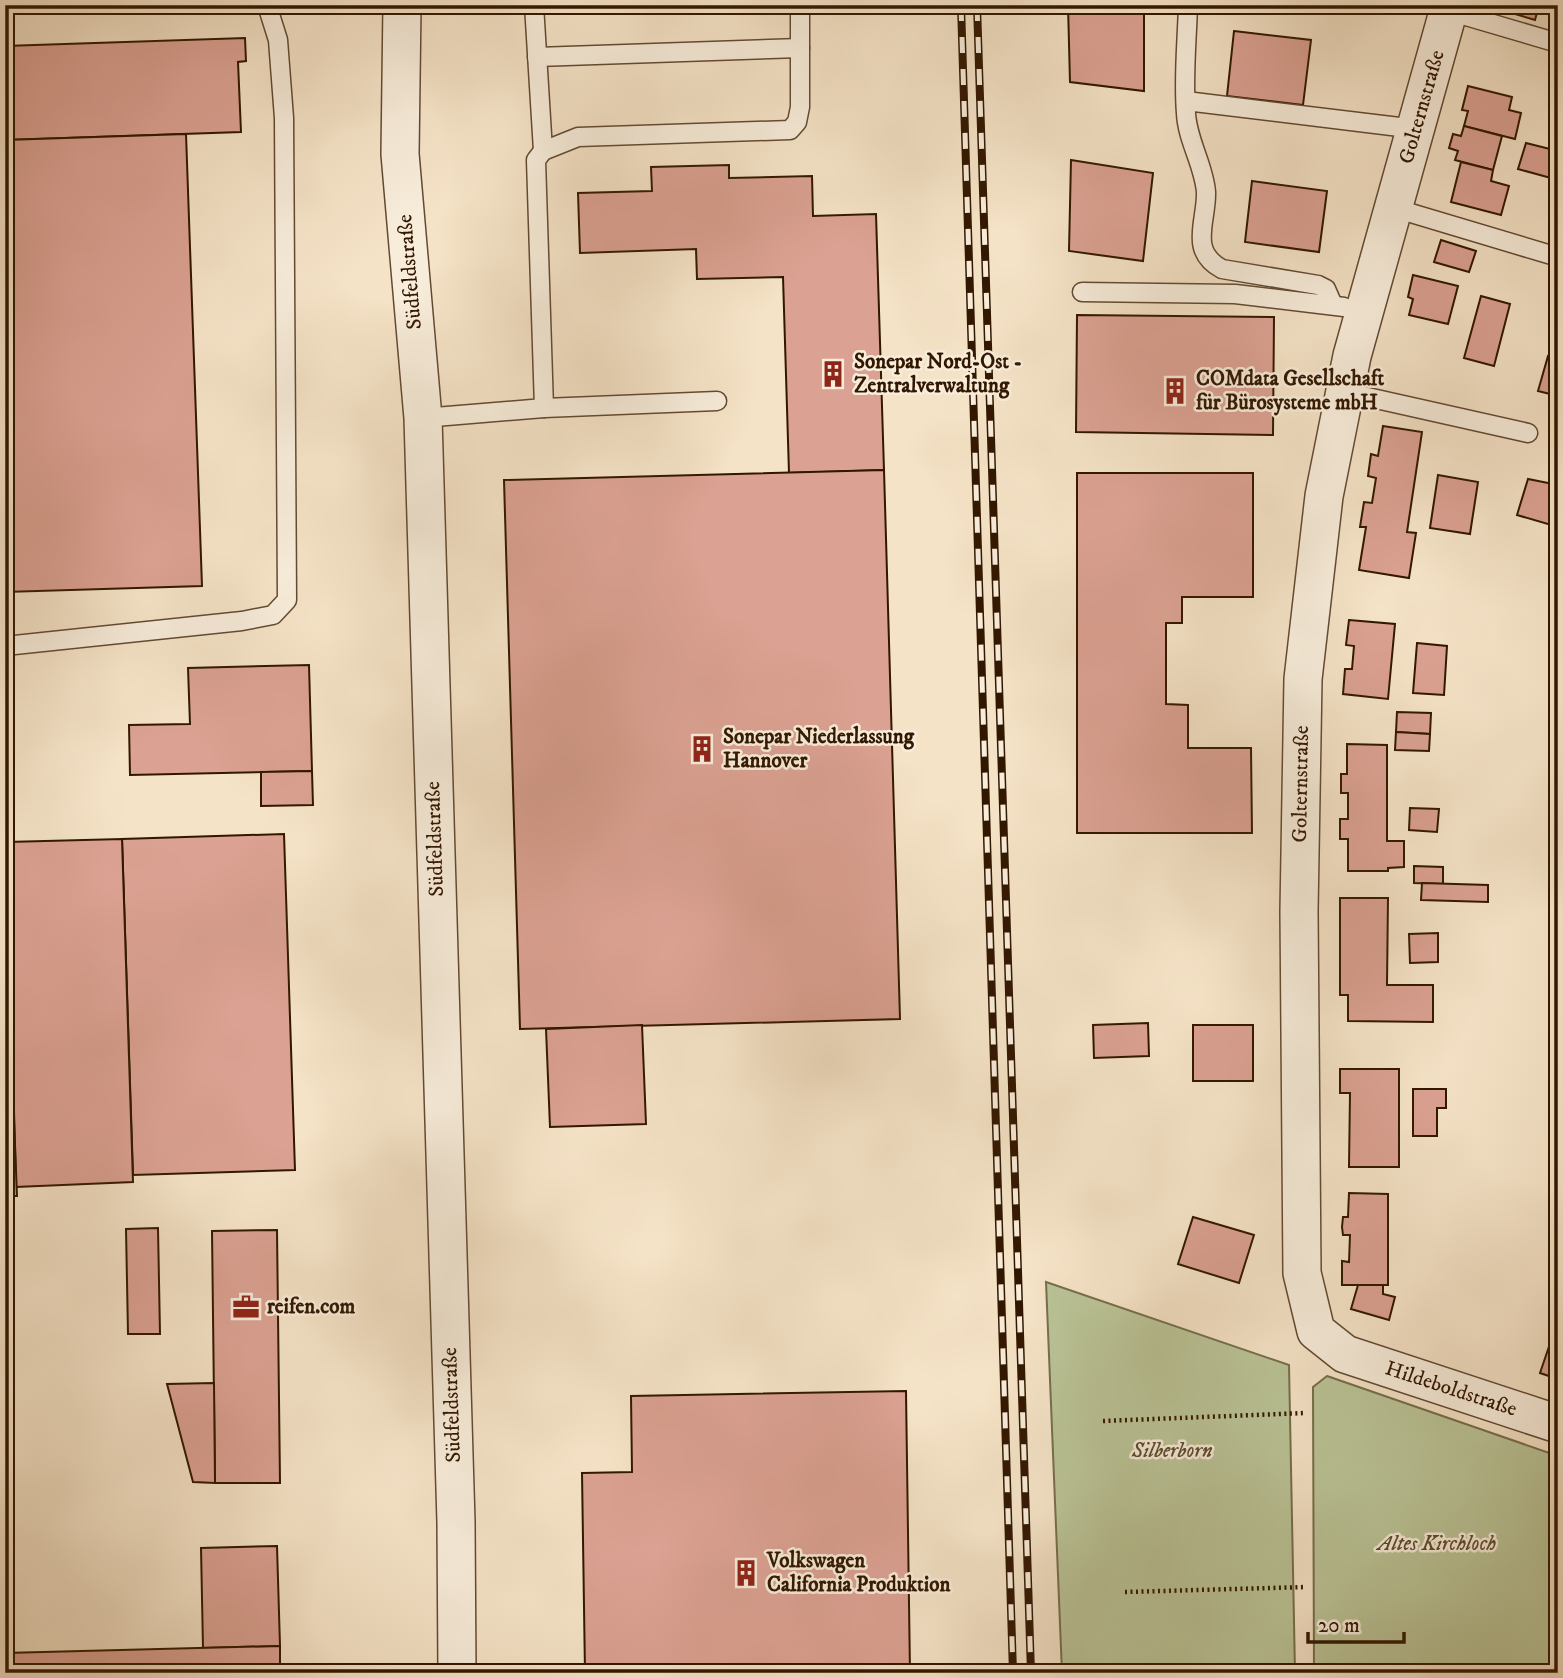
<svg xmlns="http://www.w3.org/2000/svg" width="1563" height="1678" font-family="'IM FELL DW Pica',serif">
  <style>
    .green { fill: #bac497; stroke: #766e4c; stroke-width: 2 }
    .building { fill: #dba192; stroke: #321700; stroke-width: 2 }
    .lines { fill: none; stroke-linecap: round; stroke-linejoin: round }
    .lane-casing { stroke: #634a32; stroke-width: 21 }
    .street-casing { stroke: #634a32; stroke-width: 40 }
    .path { stroke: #321700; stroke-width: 4.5; stroke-dasharray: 2 3.5; stroke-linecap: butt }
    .lane { stroke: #f8eddb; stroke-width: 18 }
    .street { stroke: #f8eddb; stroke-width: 37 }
    .rail-casing { stroke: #321700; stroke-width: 8 }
    .rail { stroke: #f8eddb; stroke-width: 5; stroke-dasharray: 16; stroke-linecap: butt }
    .labels { text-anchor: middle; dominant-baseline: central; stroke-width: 5; stroke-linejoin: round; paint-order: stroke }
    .street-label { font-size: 21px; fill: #321700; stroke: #f8eddb }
    .poi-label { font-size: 21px; font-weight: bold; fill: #321700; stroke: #f8eddb; text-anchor: start }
    .park-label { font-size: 21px; font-style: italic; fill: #5b4b2d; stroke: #f8eddb }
  </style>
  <rect width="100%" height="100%" fill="#f5e3c7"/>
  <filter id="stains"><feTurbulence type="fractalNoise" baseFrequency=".00286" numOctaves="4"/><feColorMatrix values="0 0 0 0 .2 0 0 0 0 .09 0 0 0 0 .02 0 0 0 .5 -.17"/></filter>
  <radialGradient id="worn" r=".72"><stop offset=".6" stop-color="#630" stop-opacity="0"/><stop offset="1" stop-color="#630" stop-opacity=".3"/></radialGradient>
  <g class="green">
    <polygon points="1046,1282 1289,1365 1295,1673 1062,1673"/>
    <polygon points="1327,1376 1558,1456 1558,1673 1314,1673 1313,1387"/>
  </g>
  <g class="building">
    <polygon points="1068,5 1144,5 1144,91 1070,82"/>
    <polygon points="1499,5 1539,5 1535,20 1498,9"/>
    <polygon points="1234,31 1311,40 1303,105 1227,96"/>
    <polygon points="245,38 246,61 238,62 241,132 5,140 5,46"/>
    <polygon points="1468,86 1512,97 1509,110 1521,113 1515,139 1464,126 1468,111 1462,110"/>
    <polygon points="1464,126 1502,136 1493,170 1455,160 1458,151 1449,148 1453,134 1461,136"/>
    <polygon points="186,134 202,586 5,592 5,140"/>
    <polygon points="1526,143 1558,151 1558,180 1518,169"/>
    <polygon points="1071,160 1153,173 1143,261 1069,251"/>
    <polygon points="1461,162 1493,170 1491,181 1509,186 1501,215 1451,202"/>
    <polygon points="729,165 729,178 812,176 813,216 876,214 884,470 789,473 783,277 697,279 696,249 580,253 578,193 652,191 651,167"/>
    <polygon points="1252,181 1327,191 1319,252 1245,242"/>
    <polygon points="1441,240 1476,251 1469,272 1434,262"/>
    <polygon points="1413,275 1458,286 1448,324 1409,315 1413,299 1408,297"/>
    <polygon points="1481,296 1510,304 1494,366 1464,358"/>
    <polygon points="1077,315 1274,317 1273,435 1076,432"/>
    <polygon points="1548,356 1558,359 1558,396 1538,391"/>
    <polygon points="1383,426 1422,432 1407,532 1416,533 1409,578 1359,570 1366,527 1360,527 1364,502 1372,503 1376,478 1368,476 1371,454 1378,456"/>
    <polygon points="884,470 900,1019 520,1029 504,480"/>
    <polygon points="1077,473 1253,473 1253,597 1182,597 1182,623 1166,623 1166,704 1188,705 1188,748 1251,748 1252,833 1077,833"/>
    <polygon points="1438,475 1478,482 1470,534 1430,528"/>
    <polygon points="1558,478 1558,527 1517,515 1528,479 1548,483"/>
    <polygon points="1349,620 1395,624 1388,699 1343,694 1345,669 1352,669 1354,646 1346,645"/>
    <polygon points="1417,643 1447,646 1444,695 1413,693"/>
    <polygon points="309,665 312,771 130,775 129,725 190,724 188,668"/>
    <polygon points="1397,712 1431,713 1430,734 1396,732"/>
    <polygon points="1396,732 1430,734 1429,751 1395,750"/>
    <polygon points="1347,744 1387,745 1387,841 1404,841 1404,867 1388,868 1388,871 1348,871 1348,839 1340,839 1340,819 1348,819 1348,793 1341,793 1341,774 1347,774"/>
    <polygon points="312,771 313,805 261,806 261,772"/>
    <polygon points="1410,808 1439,809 1437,832 1409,830"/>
    <polygon points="284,834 295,1170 133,1175 122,839"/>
    <polygon points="122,839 133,1182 16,1187 7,842"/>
    <polygon points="1414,866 1443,867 1443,884 1414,883"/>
    <polygon points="1422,883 1488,885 1488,902 1421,900"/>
    <polygon points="1340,898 1388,898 1387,985 1433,985 1433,1022 1348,1021 1348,995 1340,995"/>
    <polygon points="6,914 17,1196 5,1196 5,914"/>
    <polygon points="1438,933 1438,962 1410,963 1409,934"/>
    <polygon points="1148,1023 1149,1056 1094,1058 1093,1025"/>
    <polygon points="642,1025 646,1124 550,1127 546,1029"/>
    <rect x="1193" y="1025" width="60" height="56"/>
    <polygon points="1340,1069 1399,1069 1399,1167 1349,1167 1350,1093 1340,1093"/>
    <polygon points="1413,1089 1446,1089 1446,1108 1437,1108 1437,1136 1413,1136"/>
    <polygon points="1349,1193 1388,1194 1388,1285 1342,1285 1342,1261 1349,1262 1350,1235 1343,1235 1342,1227 1343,1217 1348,1217"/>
    <polygon points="1193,1217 1254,1235 1239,1283 1178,1264"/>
    <polygon points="158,1228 160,1334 128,1334 126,1229"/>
    <polygon points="277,1230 280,1483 215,1483 212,1231"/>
    <polygon points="1358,1285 1383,1285 1383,1294 1395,1297 1389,1320 1351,1309"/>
    <polygon points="1557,1323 1558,1323 1558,1379 1540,1373"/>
    <polygon points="214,1383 215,1483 193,1482 167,1384"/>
    <polygon points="906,1391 910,1673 585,1673 582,1473 632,1472 631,1396"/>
    <polygon points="277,1546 280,1646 203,1648 201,1548"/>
    <polygon points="280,1646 280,1673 5,1673 5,1653"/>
  </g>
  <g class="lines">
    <defs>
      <g id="lane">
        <polyline points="534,5 543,151"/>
        <path d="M1188 5C1187 41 1183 78 1186 113 1187 140 1204 165 1206 192 1207 221 1188 251 1222 269L1318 285 1326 289 1333 305"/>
        <polyline points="1449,11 1558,43"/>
        <polyline points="537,57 800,48"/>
        <polyline points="1186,101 1416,129"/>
        <polyline points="1394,208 1558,257"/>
        <polyline points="1082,292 1235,294 1344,307"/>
        <polyline points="1345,392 1528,433"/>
        <polyline points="544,408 717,401"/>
        <polyline points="423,418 544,408 536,160 543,151 578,137 790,130 797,122 800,107 800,5"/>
        <polyline points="5,646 242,621 273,615 287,600 284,118 278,40 267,5"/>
      </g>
      <g id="street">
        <polyline points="402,5 400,154 423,418 456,1522 457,1673"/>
        <polyline points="1450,5 1352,356 1324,496 1303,679 1299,911 1302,1273 1316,1331 1345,1354 1558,1424"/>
      </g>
    </defs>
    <use href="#lane" class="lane-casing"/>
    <use href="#street" class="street-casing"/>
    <g class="path">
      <polyline points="1103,1421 1305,1413"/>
      <polyline points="1125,1592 1306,1587"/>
    </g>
    <use href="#lane" class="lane"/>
    <use href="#street" class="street"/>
    <defs>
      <g id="rail">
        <polyline points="961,5 1013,1673"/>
        <polyline points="977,5 1031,1673"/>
      </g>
    </defs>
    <use href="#rail" class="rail-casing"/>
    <use href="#rail" class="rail"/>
  </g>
  <defs>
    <symbol id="building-bare" viewBox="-9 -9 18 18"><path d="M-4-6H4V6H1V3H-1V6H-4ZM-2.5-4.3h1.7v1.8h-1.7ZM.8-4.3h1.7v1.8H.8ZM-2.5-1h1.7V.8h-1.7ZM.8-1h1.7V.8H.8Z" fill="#8f2418" stroke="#f8eddb" stroke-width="2.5" paint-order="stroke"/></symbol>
    <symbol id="office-bare" viewBox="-9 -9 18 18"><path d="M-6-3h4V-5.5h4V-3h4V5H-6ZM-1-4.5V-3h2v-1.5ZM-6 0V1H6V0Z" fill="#8f2418" stroke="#f8eddb" stroke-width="2.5" paint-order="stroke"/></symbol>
  </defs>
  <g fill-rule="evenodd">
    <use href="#building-bare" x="814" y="355" width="38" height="38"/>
    <use href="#building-bare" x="1156" y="372" width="38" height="38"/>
    <use href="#building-bare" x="683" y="730" width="38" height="38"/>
    <use href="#office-bare" x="227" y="1288" width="38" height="38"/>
    <use href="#building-bare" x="727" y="1554" width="38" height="38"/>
  </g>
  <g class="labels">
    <g class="street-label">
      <text transform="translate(1422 107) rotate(-74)">Golternstraße</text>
      <text transform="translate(410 272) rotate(-95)">Südfeldstraße</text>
      <text transform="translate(1301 784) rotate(-89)">Golternstraße</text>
      <text transform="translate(435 839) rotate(-92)">Südfeldstraße</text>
      <text transform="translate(1451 1389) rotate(18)">Hildeboldstraße</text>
      <text transform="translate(452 1405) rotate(-92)">Südfeldstraße</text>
    </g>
    <g class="poi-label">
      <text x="854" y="362">Sonepar Nord-Ost -<tspan x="854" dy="24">Zentralverwaltung</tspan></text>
      <text x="1196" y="379">COMdata Gesellschaft<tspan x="1196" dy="24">für Bürosysteme mbH</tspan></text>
      <text x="723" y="737">Sonepar Niederlassung<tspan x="723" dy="24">Hannover</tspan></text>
      <text x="267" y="1307">reifen.com</text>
      <text x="767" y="1561">Volkswagen<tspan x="767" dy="24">California Produktion</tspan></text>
    </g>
    <g class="park-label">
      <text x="1172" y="1451">Silberborn</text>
      <text x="1437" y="1544">Altes Kirchloch</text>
    </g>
  </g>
  <rect width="1563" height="1678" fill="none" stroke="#f5e3c7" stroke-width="28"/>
  <rect x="7" y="7" width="1549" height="1664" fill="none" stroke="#321700" stroke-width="3.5"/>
  <rect x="14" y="14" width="1535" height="1650" fill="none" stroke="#321700" stroke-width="2"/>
  <path d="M1308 1632v10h96v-10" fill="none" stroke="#321700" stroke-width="3.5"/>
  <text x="1318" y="1632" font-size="21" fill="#321700" stroke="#f8eddb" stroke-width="5" paint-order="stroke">20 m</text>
  <rect width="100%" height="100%" filter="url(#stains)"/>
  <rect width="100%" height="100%" fill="url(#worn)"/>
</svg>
